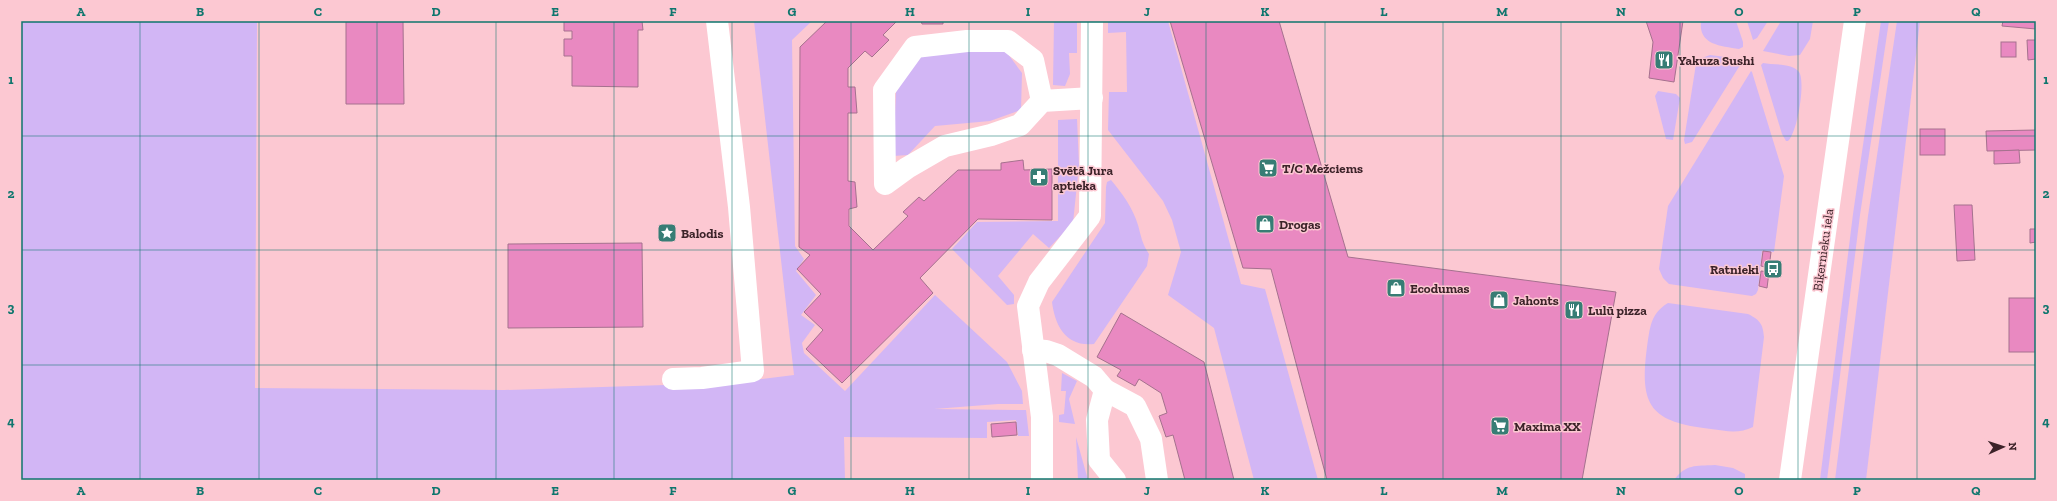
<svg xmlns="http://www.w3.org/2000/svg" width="2057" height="501" font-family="'Zilla Slab',serif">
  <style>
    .green { fill: #d2b6f5 }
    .building { fill: #e989c1; stroke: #a5718e }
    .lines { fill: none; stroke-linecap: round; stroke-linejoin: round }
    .street { stroke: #fff; stroke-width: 22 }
    .secondary { stroke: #fff; stroke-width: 22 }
    .grid { fill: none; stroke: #0f766e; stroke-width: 1; stroke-opacity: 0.55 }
    .labels { text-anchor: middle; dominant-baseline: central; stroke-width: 3; stroke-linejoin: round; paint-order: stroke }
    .poi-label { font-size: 13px; font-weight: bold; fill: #3c2329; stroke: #fcc8d2; text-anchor: start }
    .street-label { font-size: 13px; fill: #3c2329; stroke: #fcc8d2 }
    .neatline { fill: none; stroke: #0f766e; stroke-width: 1.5 }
    .grid-label { font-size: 13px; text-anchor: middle; font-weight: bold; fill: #0f766e }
  </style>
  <rect width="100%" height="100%" fill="#fcc8d2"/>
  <g class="green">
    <polygon points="21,21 257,21 255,388 504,390 728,383 794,375 754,21 812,21 792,40 795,246 804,259 796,271 816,295 801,315 815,325 802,343 804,353 845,391 935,295 1007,362 1022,391 1023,404 998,404 934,409 1026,410 1029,436 1018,436 1016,420 987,422 987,438 844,437 845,480 21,480"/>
    <polygon points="1054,21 1077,21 1077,53 1069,53 1070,74 1065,86 1053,85"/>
    <polygon points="1108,21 1168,21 1241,284 1265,289 1318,480 1254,480 1214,328 1168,295 1181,252 1172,220 1163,201 1108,130 1109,92 1127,92 1126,32 1108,33"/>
    <path d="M1701 21H1736L1743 42V47L1739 49C1721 46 1698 45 1701 21Z"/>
    <polygon points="1747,21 1768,21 1757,38 1753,40"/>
    <polygon points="1781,21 1813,21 1810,39 1800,55 1789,56 1763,51"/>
    <polygon points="1881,21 1889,21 1860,215 1827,480 1820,480 1853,214"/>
    <polygon points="1897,21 1920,21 1866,480 1835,480 1868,216"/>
    <polygon points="1005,50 1022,73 1021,110 990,121 935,126 908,155 893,156 896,92 919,54"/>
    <polygon points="1710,55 1741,59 1742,62 1692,142 1685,144 1684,140 1696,64 1702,58"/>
    <path d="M1763 63C1773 65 1793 63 1799 72 1806 82 1797 134 1788 141H1786L1782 134 1761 65Z"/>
    <polygon points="1751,71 1752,72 1784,176 1774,252 1762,251 1758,290 1756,294 1752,296 1669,284 1663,278 1659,269 1668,206"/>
    <polygon points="1658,91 1676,94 1680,98 1673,140 1666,139 1655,96"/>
    <polygon points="1077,119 1079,165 1073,223 1049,248 1033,234 998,276 1014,295 1014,304 1007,305 952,249 977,222 1058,221 1058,120"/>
    <path d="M1111 180C1122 193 1133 208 1138 225 1141 236 1142 244 1149 254L1147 266 1094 344C1066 347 1055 326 1052 302L1105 223 1106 187 1107 182Z"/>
    <path d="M1668 303 1748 314C1760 320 1763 324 1764 337L1753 427C1739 434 1726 431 1711 429 1651 422 1639 407 1647 347 1650 328 1650 314 1668 303Z"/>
    <polygon points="1062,373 1077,381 1069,399 1075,424 1059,422 1059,415 1064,414 1066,391 1061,391"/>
    <polygon points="1076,437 1088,480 1078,480"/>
    <path d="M1715 465 1733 468 1745 474V480H1674C1686 464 1695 466 1715 465Z"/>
  </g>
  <g class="building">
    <polygon points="346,21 403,21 404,104 346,104"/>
    <polygon points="564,21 642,21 643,30 638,30 638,87 572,86 572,56 564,56 564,39 572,39 572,31 564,31"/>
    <polygon points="827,21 897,21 883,35 889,40 872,57 865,51 848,68 848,87 855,87 857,113 848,113 848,181 855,182 857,207 849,209 849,226 873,250 908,216 903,212 919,197 924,201 958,170 1001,170 1001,163 1023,160 1024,170 1052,169 1052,220 978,219 920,278 933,293 842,383 806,349 823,330 804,312 821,294 797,269 810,255 799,247 800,47"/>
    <polygon points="921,21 943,21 943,24 922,24"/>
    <polygon points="1170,21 1279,21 1348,257 1616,292 1582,480 1327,480 1271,269 1243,268"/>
    <polygon points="1646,21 1683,21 1674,82 1649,78 1653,42"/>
    <polygon points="2003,21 2036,21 2036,29 2002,26"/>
    <polygon points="2027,40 2036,40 2036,59 2028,60"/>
    <rect x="2001" y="42" width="15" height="15"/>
    <rect x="1920" y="129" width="25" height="26"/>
    <polygon points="2036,130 2036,150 1987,151 1986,131"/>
    <polygon points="2019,150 2020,163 1994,164 1994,151"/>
    <polygon points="1954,205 1972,205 1975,260 1957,261"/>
    <polygon points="2030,229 2036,229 2036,242 2030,243"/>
    <polygon points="642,243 643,327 508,328 508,244"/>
    <polygon points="1763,251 1771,252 1769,268 1761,266"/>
    <polygon points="1761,271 1769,272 1767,288 1759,286"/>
    <rect x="2009" y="298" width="27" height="54"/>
    <polygon points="1121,313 1204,362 1234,480 1185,480 1173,435 1166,437 1159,416 1167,413 1161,393 1139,379 1135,386 1117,376 1121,370 1097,357"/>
    <polygon points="1016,422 1017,435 992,437 991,424"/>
  </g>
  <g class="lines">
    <g class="street">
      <polyline points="1042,101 1033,60 1008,41 967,41 915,47 884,90 885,184 907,168 945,146 991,135 1020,125 1042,101 1092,98"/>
      <polyline points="1033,350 1046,351 1058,355 1094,377 1105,390 1135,406 1151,439 1157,480"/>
      <polyline points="673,379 702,378 753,371 739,207 717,21"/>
      <polyline points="1105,390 1097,420 1099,460 1115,480"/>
      <polyline points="1042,480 1042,417 1028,306 1039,282 1090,216 1092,21"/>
    </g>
    <polyline class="secondary" points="1790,480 1855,21"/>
  </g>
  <path class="grid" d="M140 21V480M259 21V480M377 21V480M496 21V480M614 21V480M732 21V480M851 21V480M969 21V480M1088 21V480M1206 21V480M1325 21V480M1443 21V480M1561 21V480M1680 21V480M1798 21V480M1917 21V480M21 136H2036M21 250H2036M21 365H2036"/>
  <defs>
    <symbol id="restaurant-square" viewBox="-11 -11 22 22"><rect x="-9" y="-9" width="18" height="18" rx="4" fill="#377d75" stroke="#fcc8d2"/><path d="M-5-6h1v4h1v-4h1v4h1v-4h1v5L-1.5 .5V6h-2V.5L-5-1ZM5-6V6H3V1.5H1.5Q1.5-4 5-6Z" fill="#fff"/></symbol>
    <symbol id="supermarket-square" viewBox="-11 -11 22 22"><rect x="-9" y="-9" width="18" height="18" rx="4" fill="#377d75" stroke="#fcc8d2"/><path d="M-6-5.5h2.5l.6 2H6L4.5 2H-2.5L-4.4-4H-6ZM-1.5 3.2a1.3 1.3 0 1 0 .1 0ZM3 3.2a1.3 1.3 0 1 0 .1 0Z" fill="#fff"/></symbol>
    <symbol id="pharmacy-square" viewBox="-11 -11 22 22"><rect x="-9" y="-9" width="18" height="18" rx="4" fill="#377d75" stroke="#fcc8d2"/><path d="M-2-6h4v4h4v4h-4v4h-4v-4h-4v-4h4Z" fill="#fff"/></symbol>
    <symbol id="shop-square" viewBox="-11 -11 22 22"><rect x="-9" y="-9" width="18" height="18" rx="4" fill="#377d75" stroke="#fcc8d2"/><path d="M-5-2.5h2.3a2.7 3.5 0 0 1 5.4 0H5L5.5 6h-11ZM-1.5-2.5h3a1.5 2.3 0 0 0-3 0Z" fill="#fff"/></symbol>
    <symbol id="sight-square" viewBox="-11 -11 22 22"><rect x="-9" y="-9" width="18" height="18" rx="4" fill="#377d75" stroke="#fcc8d2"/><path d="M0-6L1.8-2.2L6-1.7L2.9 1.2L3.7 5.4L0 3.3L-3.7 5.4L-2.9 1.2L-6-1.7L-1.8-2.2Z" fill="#fff"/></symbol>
    <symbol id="bus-square" viewBox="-11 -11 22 22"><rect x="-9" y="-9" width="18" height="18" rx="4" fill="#377d75" stroke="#fcc8d2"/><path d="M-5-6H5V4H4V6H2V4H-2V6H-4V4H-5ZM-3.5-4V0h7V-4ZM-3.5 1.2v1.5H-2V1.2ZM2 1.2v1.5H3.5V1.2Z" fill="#fff"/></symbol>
  </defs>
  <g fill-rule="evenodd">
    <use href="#restaurant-square" x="1653" y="49" width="22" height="22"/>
    <use href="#supermarket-square" x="1257" y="157" width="22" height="22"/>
    <use href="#pharmacy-square" x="1028" y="166" width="22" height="22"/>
    <use href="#shop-square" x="1254" y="213" width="22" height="22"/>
    <use href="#sight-square" x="656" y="222" width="22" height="22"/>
    <use href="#bus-square" x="1762" y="258" width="22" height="22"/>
    <use href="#shop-square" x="1385" y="277" width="22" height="22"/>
    <use href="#shop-square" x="1488" y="289" width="22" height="22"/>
    <use href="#restaurant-square" x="1563" y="299" width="22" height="22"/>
    <use href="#supermarket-square" x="1489" y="415" width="22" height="22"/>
  </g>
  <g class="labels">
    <g class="poi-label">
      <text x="1678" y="60">Yakuza Sushi</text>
      <text x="1282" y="168">T/C Mežciems</text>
      <text x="1053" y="170">Svētā Jura<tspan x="1053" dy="15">aptieka</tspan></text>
      <text x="1279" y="224">Drogas</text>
      <text x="681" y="233">Balodis</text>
      <text x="1759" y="269" text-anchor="end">Ratnieki</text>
      <text x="1410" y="288">Ecodumas</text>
      <text x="1513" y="300">Jahonts</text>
      <text x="1588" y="310">Lulū pizza</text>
      <text x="1514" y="426">Maxima XX</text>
    </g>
    <g class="street-label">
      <text transform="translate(1823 250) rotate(-82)">Biķernieku iela</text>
    </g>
  </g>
  <rect width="2057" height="501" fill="none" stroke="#fcc8d2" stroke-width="44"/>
  <g transform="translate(2003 447) rotate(87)" stroke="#fcc8d2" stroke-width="3" paint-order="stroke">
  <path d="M0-3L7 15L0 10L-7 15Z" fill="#3c2329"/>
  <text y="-6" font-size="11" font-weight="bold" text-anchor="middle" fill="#3c2329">N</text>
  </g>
  <rect x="22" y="22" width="2013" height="457" class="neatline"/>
  <g class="grid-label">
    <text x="81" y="16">A</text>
    <text x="200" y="16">B</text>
    <text x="318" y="16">C</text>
    <text x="436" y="16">D</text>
    <text x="555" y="16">E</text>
    <text x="673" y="16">F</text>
    <text x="792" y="16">G</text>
    <text x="910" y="16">H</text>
    <text x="1028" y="16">I</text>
    <text x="1147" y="16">J</text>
    <text x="1265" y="16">K</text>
    <text x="1384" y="16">L</text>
    <text x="1502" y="16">M</text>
    <text x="1621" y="16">N</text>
    <text x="1739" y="16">O</text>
    <text x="1857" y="16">P</text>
    <text x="1976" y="16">Q</text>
    <text x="11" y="84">1</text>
    <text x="2046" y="84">1</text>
    <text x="11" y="198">2</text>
    <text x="2046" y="198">2</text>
    <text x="11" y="312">3</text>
    <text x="2046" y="312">3</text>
    <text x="11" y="426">4</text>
    <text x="2046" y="426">4</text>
    <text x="81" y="495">A</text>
    <text x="200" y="495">B</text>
    <text x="318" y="495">C</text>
    <text x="436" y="495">D</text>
    <text x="555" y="495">E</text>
    <text x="673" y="495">F</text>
    <text x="792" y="495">G</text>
    <text x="910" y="495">H</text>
    <text x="1028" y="495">I</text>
    <text x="1147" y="495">J</text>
    <text x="1265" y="495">K</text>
    <text x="1384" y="495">L</text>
    <text x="1502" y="495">M</text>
    <text x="1621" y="495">N</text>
    <text x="1739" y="495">O</text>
    <text x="1857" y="495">P</text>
    <text x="1976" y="495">Q</text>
  </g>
</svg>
